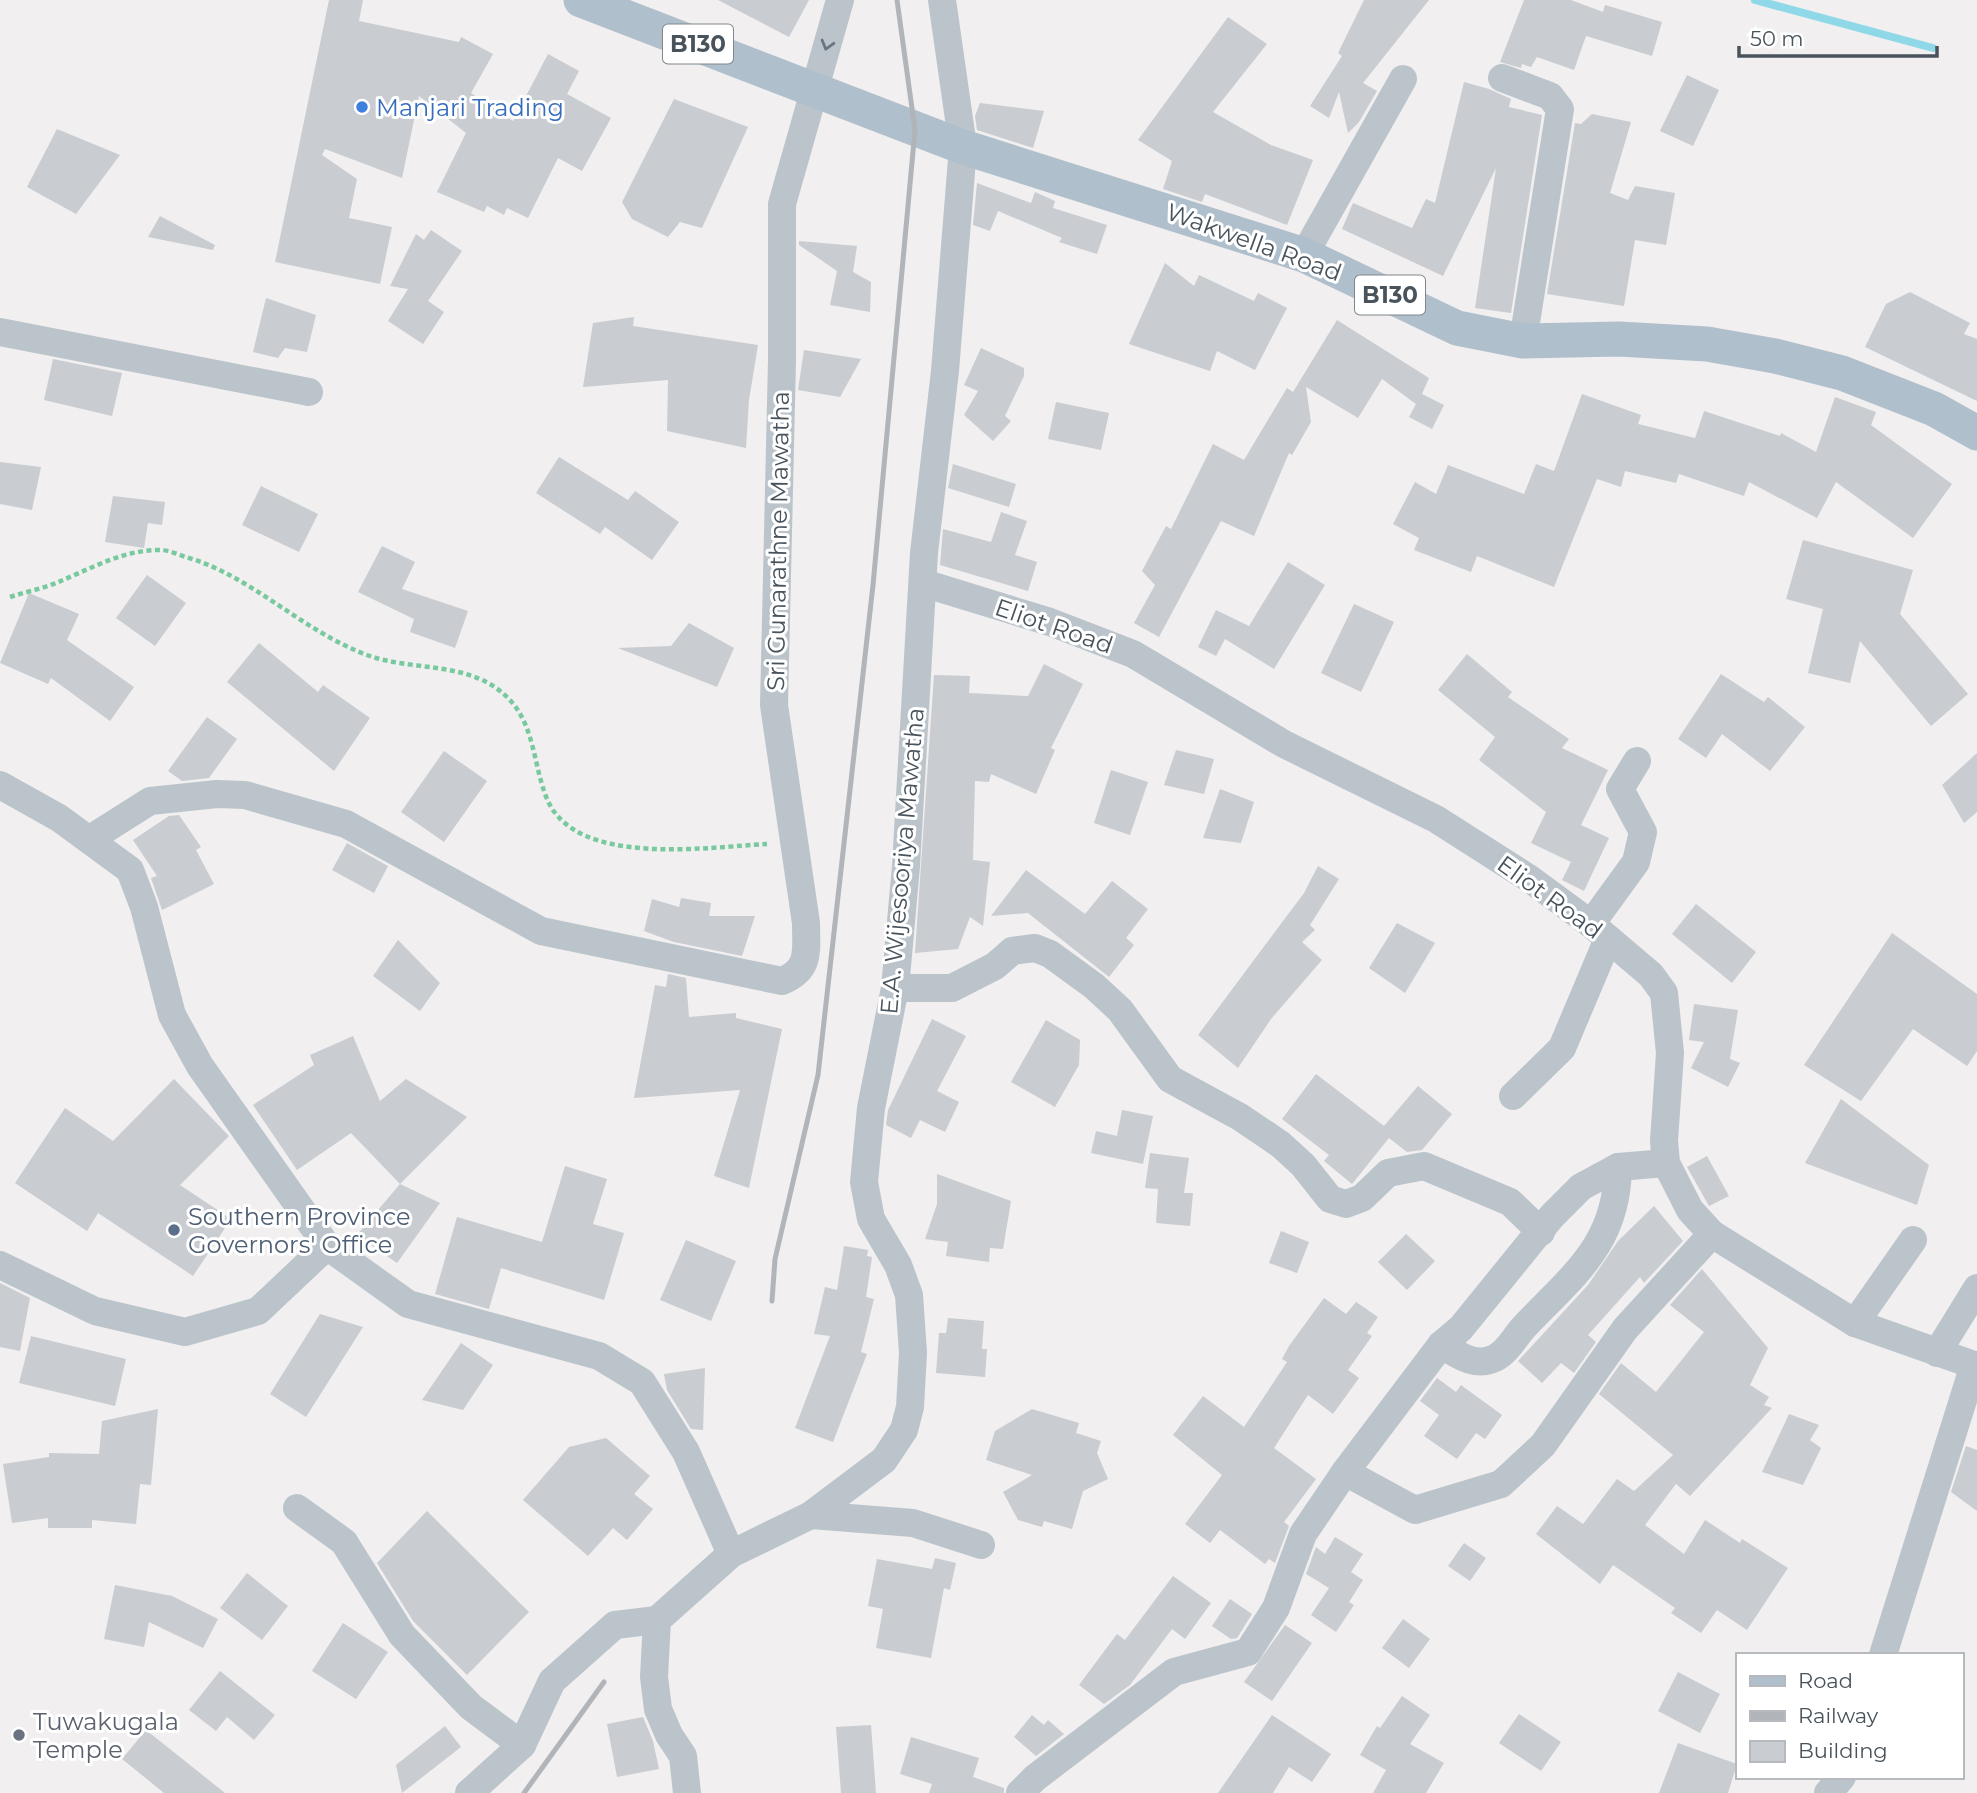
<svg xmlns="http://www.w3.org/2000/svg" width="1977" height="1793" font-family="Montserrat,sans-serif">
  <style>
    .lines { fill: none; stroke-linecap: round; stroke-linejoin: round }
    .stream { stroke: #8fd8e8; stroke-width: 8 }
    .building { fill: #c9ccd1 }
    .path { stroke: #79c99f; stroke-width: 4.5; stroke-dasharray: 5 3.5; stroke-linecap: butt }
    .minor { stroke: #bbc4cb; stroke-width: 28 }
    .major { stroke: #b0bfcc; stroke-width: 35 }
    .rail { stroke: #b1b4b9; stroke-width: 5 }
    .oneway { stroke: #6a757d }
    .shop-dot { fill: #3f7fe0; stroke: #fff; stroke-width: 2.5 }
    .service-dot { fill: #5c6f8a; stroke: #fff; stroke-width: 2.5 }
    .worship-dot { fill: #6b7280; stroke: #fff; stroke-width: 2.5 }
    .labels { text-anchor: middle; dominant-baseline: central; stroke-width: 6; stroke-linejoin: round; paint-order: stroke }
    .shield { fill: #fff; stroke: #7f878d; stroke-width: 2 }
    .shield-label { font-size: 23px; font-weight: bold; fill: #48535c }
    .shop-label { font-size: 24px; fill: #366cbe; stroke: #fff; text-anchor: start }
    .street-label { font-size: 24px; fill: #48535c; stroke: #fff }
    .service-label { font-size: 24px; fill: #4e5e75; stroke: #fff; text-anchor: start }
    .worship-label { font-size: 24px; fill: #5b616d; stroke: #fff; text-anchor: start }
  </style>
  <rect width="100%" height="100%" fill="#f1efef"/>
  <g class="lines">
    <polyline class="stream" points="1755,0 1933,48"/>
  </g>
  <g class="building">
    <polygon points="329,0 363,0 359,21 459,42 461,37 493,54 471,93 513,121 548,54 579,71 567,94 611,118 582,171 558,158 528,218 507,208 504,215 487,206 484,212 437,192 466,133 419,96 402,178 325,149 322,155 357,179 349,218 392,227 380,284 275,262"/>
    <polygon points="718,0 809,0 789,37"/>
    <polygon points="1364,0 1429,0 1363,83 1377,91 1359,122 1348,133 1339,92 1329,118 1310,106 1342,56 1338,53"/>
    <polygon points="1524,0 1571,0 1603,12 1605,5 1662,22 1652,56 1586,36 1574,70 1537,57 1531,67 1522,64 1521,68 1500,62"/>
    <polygon points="1228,17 1267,44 1213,112 1271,145 1313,160 1287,225 1205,194 1202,202 1163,189 1172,161 1138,140"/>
    <polygon points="1687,75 1719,90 1693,146 1660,131"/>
    <polygon points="1464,82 1489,89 1511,99 1509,107 1542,115 1511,313 1475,308 1496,168 1443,276 1342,229 1353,203 1412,228 1426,199 1435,203"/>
    <polygon points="674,99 748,127 702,228 680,222 668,237 632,219 622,202"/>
    <polygon points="980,103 1044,111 1033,148 977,130 975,116"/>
    <polygon points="1592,114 1631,122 1610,193 1628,200 1635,186 1675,193 1666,245 1635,240 1624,306 1547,294 1575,123 1581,124"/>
    <polygon points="57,129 120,155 76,214 27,187"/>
    <polygon points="977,183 1031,203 1035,192 1055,201 1053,208 1107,225 1097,254 1059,242 1062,238 998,211 990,231 973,225"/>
    <polygon points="160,216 215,245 213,250 148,237"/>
    <polygon points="431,230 462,251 428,301 444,312 423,344 388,321 408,289 390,286 416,234 424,240"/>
    <polygon points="799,241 857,246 853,272 871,282 870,312 830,305 837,271 799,245"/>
    <polygon points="1165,263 1194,286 1199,275 1254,301 1258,293 1287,308 1255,370 1217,351 1210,371 1129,344"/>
    <polygon points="1910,292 1970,323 1964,334 1977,339 1977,401 1865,347 1886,304"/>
    <polygon points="266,298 316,315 307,352 285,348 278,358 253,352"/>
    <polygon points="634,317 633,326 758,345 749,400 746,448 667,431 668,380 583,387 593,323"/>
    <polygon points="1337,320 1429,378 1422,394 1444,405 1432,429 1409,417 1416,404 1382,379 1358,418 1306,387 1311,422 1292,455 1289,453 1254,536 1221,521 1159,637 1134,623 1155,585 1142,571 1166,526 1171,529 1213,444 1244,460 1287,388 1293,392"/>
    <polygon points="981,348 1024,368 1024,376 1005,416 1011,421 993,441 964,415 978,391 964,385"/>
    <polygon points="804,350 861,359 840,397 798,390"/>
    <polygon points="53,359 122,373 112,416 44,400"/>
    <polygon points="1582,394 1641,415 1638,424 1695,438 1704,411 1780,436 1781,433 1816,452 1835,397 1876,412 1871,425 1952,484 1913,538 1836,482 1817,518 1749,482 1744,496 1679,474 1676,483 1625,471 1621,487 1597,479 1554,587 1477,556 1471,572 1414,550 1419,538 1393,524 1415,482 1436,494 1448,465 1524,494 1536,464 1554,471"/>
    <polygon points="1056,402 1109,413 1101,450 1048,439"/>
    <polygon points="559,457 628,500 635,491 679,522 652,560 605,527 600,534 536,493"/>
    <polygon points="0,462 41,467 32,510 0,504"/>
    <polygon points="953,464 1016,484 1009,507 948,488"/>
    <polygon points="261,486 318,514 299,552 242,525"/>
    <polygon points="113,496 165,502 162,525 148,523 144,548 105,542"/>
    <polygon points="1001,512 1027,521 1015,555 1037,562 1028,591 940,565 943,529 991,542"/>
    <polygon points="1803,540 1913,570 1900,614 1968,694 1931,726 1860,641 1850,683 1808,673 1823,609 1786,599"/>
    <polygon points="382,546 415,562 402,589 468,611 455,648 410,632 414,619 358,592"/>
    <polygon points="1288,562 1325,585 1274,669 1225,639 1216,656 1198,647 1216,610 1249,626"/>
    <polygon points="147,575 186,603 155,646 116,618"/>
    <polygon points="29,593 79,614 67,640 134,687 110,721 51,678 48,684 0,663"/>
    <polygon points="1354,604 1394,622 1361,692 1321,673"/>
    <polygon points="689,623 734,648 717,687 618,648 671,646"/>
    <polygon points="259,643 318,692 323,685 370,718 334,771 227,682"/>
    <polygon points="1467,654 1512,692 1508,697 1569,739 1562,748 1608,770 1581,825 1609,838 1584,891 1562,880 1571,862 1531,843 1546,812 1479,760 1495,737 1438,690"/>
    <polygon points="1044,664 1083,684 1051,748 1055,750 1036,794 991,774 989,782 975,781 973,860 990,862 983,926 970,917 958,949 915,953 934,675 970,676 969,693 1028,696"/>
    <polygon points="1721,674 1764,702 1768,697 1805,727 1770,771 1722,734 1706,758 1678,739"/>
    <polygon points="207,717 237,739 209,778 182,781 168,771"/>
    <polygon points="1176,750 1214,759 1204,794 1164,785"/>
    <polygon points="444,751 487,781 444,842 401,812"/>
    <polygon points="1977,753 1977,812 1964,823 1942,785"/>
    <polygon points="1111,770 1148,782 1130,835 1094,823"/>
    <polygon points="1220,789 1254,802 1241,843 1203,838"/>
    <polygon points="179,815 201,847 196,850 214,884 162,910 151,878 157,876 133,840 169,816"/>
    <polygon points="347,843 388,866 374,893 332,870"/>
    <polygon points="1318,866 1339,879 1310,925 1315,930 1302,942 1322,960 1271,1019 1238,1068 1198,1035 1304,893"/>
    <polygon points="1026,870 1085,914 1112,881 1148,909 1126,938 1134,945 1109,977 1028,913 991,916"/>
    <polygon points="681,898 711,903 709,916 755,916 742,956 674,942 644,931 652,899 679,907"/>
    <polygon points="1696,904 1756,952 1732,983 1672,934"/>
    <polygon points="1397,923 1435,943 1405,993 1369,968"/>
    <polygon points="1892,933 1977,994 1977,1051 1967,1066 1913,1029 1861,1101 1804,1065"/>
    <polygon points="398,940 440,983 420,1011 373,976"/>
    <polygon points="668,974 686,978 689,1017 736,1013 736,1018 782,1029 749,1188 714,1176 740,1090 634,1098 655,985 666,987"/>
    <polygon points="1694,1004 1738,1010 1730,1059 1740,1063 1728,1087 1691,1068 1704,1042 1689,1040"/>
    <polygon points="932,1019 966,1036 937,1091 959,1102 945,1132 920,1120 911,1138 886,1125 888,1110"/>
    <polygon points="1046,1020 1080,1040 1079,1065 1055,1107 1011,1082"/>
    <polygon points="353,1036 380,1101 406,1079 467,1117 400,1184 351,1133 297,1170 253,1105 314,1065 310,1055"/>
    <polygon points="1316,1074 1384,1126 1418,1086 1452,1114 1422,1150 1407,1152 1389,1138 1352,1184 1324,1161 1329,1155 1282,1119"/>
    <polygon points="174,1079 229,1136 180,1185 231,1219 193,1276 98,1213 87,1231 15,1183 65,1108 113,1141"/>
    <polygon points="1841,1099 1929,1165 1917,1205 1805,1163"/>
    <polygon points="1122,1110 1153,1116 1143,1164 1091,1153 1096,1131 1117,1136"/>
    <polygon points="1150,1153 1189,1158 1184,1193 1193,1193 1190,1226 1156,1223 1158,1189 1145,1188"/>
    <polygon points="1707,1156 1729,1196 1709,1206 1687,1167"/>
    <polygon points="565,1166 607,1179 593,1224 624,1233 604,1300 501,1268 489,1309 435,1294 457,1217 542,1242"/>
    <polygon points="937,1174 1011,1201 1003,1249 990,1248 989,1262 946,1256 948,1242 925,1239 937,1204"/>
    <polygon points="400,1184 440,1203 397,1263 357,1235"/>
    <polygon points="1654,1206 1683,1241 1644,1283 1640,1277 1588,1335 1596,1342 1574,1373 1561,1363 1542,1383 1518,1361 1588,1285 1618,1241"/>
    <polygon points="1281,1231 1309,1242 1297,1273 1269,1263"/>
    <polygon points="1406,1234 1435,1261 1407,1290 1378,1262"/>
    <polygon points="686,1240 736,1261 711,1321 660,1300"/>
    <polygon points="844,1246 868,1250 867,1256 872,1257 866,1297 874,1299 861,1352 867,1354 833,1442 795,1428 830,1336 814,1334 825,1287 837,1290"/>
    <polygon points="1702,1269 1768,1348 1750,1385 1769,1397 1764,1405 1772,1408 1690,1496 1676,1484 1645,1525 1684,1554 1705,1520 1740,1543 1742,1539 1788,1568 1747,1630 1717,1610 1701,1633 1671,1613 1675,1608 1613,1565 1600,1584 1536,1534 1557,1506 1583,1524 1617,1479 1634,1491 1673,1455 1599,1394 1621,1363 1656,1392 1704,1332 1670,1305"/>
    <polygon points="0,1283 30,1298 20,1351 0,1347"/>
    <polygon points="1324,1298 1346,1314 1356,1302 1378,1317 1367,1333 1372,1336 1348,1370 1359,1378 1333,1414 1308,1395 1274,1448 1316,1479 1284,1522 1289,1526 1275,1563 1269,1559 1265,1564 1220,1530 1210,1543 1185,1524 1222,1475 1173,1435 1203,1396 1244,1427 1287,1362 1282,1359 1289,1346"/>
    <polygon points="320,1314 363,1327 306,1417 270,1394"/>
    <polygon points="948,1318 984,1321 982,1349 987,1349 985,1377 936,1373 939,1333 946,1333"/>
    <polygon points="31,1336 126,1359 115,1406 19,1383"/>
    <polygon points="461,1343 493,1365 463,1410 422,1400"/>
    <polygon points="705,1368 703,1430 691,1429 667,1390 664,1374"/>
    <polygon points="1437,1378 1456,1392 1461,1385 1502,1415 1485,1439 1476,1433 1457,1459 1424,1436 1439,1415 1420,1401"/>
    <polygon points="158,1409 151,1485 140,1484 136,1524 92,1520 92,1528 48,1528 48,1518 12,1523 3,1464 49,1457 49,1453 99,1454 102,1421"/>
    <polygon points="1032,1409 1079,1423 1076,1433 1101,1441 1097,1453 1108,1479 1083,1491 1072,1529 1044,1521 1042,1527 1018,1520 1003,1492 1032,1475 986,1460 995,1431"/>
    <polygon points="1789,1414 1819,1425 1810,1440 1821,1448 1803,1485 1762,1472"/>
    <polygon points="606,1438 650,1476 634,1494 653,1509 627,1540 613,1528 588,1556 523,1500 569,1447"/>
    <polygon points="1966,1446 1977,1450 1977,1511 1951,1492"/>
    <polygon points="427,1511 529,1612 467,1675 413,1621 377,1563"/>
    <polygon points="1335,1537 1363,1554 1351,1572 1363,1580 1349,1602 1354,1605 1336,1632 1311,1615 1329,1588 1306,1574 1316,1547 1325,1554"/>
    <polygon points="1464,1543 1486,1558 1470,1581 1448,1566"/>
    <polygon points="935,1558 956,1563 950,1590 944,1588 931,1658 876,1648 883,1609 868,1606 877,1559 932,1569"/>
    <polygon points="247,1573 288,1606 262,1640 220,1608"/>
    <polygon points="1173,1576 1211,1603 1185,1639 1172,1629 1130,1685 1104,1704 1079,1685 1117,1634 1125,1640"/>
    <polygon points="115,1585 172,1596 218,1619 203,1648 149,1622 144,1647 104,1639"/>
    <polygon points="1230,1599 1252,1614 1237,1638 1231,1639 1212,1626"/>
    <polygon points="1403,1619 1430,1639 1409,1668 1382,1648"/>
    <polygon points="343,1623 388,1652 356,1699 312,1671"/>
    <polygon points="1285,1625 1312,1643 1272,1701 1244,1682"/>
    <polygon points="220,1671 275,1715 254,1740 227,1717 216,1731 189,1710"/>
    <polygon points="1678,1672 1720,1694 1700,1733 1658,1711"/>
    <polygon points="1402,1696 1430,1715 1410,1744 1444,1763 1426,1793 1373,1793 1386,1770 1360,1755 1377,1726 1380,1728"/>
    <polygon points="1519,1714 1561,1742 1541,1771 1499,1743"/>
    <polygon points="1032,1715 1044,1725 1048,1720 1064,1734 1036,1756 1014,1737"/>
    <polygon points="1272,1715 1331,1754 1312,1782 1289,1767 1273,1793 1218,1793"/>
    <polygon points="643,1717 653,1741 659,1769 617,1777 607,1724"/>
    <polygon points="871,1725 876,1793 841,1793 836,1727"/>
    <polygon points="445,1726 461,1747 402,1793 396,1765"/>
    <polygon points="146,1730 225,1793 164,1793 122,1759"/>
    <polygon points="911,1737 979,1758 973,1777 1004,1788 1004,1793 929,1793 932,1784 900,1774"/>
    <polygon points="1678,1743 1737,1764 1728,1793 1659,1793"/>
  </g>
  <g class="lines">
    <path class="path" d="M10 597C25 592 41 589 56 583 88 570 124 549 161 550 169 550 179 555 186 557 252 576 302 631 367 655 413 672 469 660 507 697 535 724 533 765 547 799 576 868 707 847 767 844"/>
    <g class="minor">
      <polyline points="1502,78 1550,96 1560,109 1523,341"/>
      <polyline points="1304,255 1403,79"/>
      <polyline points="0,332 309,392"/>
      <polyline points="923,583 1050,622 1133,654 1284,744 1436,819 1530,879 1591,924 1651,975 1664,993 1670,1053 1664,1141 1666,1163 1690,1210 1712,1234 1855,1323 1977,1366"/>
      <polyline points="0,785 59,818 130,870 144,907 172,1015 200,1066 327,1246 408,1304 599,1356 642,1382 686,1452 731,1554"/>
      <path d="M90 839 150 801 217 794 245 795 346 824 541 931 782 981C811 969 806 951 806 923L774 705 782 360V204L840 0"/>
      <polyline points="1591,924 1636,862 1643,832 1620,789 1637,761"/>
      <polyline points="895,988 952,988 995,966 1012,951 1035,948 1050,954 1094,986 1120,1010 1170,1079 1240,1117 1280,1144 1303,1165 1330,1199 1346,1204 1362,1198 1388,1173 1424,1166 1510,1202 1541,1232"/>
      <polyline points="1513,1096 1562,1048 1608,939"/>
      <polyline points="0,1265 95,1311 185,1332 258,1311 327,1246"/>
      <polyline points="1855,1323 1913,1240"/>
      <path d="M1441 1345C1456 1353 1472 1366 1490 1360 1506 1355 1513 1339 1524 1327 1573 1275 1617 1245 1618 1167"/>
      <polyline points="1937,1353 1977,1288"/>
      <polyline points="1345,1472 1415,1510 1501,1484 1543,1445 1625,1329 1712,1234"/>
      <polyline points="297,1508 344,1542 402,1635 471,1707 522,1745"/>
      <polyline points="811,1515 913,1523 981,1545"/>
      <polyline points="1883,1655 1974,1365"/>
      <polyline points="469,1793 522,1745 552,1681 615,1625 657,1620"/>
      <polyline points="687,1793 683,1756 669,1735 658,1709 654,1677 657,1620 731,1554 811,1515 884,1460 904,1430 910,1407 913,1353 909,1295 898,1265 871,1219 864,1182 871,1108 895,988 906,866 924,553 945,371 963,147 942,0"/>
      <polyline points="1020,1793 1035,1778 1174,1672 1248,1652 1276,1608 1303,1534 1345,1472 1441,1345 1461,1328 1552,1216 1581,1187 1618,1167 1666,1163"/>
      <polyline points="1828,1793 1842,1777"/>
    </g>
    <polyline class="major" points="581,0 963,147 1304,255 1457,328 1523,341 1619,339 1707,344 1775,356 1842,373 1934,409 1977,433"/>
    <g class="rail">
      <polyline points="772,1301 775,1259 818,1075 873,585 915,130 897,0"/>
      <polyline points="524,1793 604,1682"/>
    </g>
  </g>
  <defs><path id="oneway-chevron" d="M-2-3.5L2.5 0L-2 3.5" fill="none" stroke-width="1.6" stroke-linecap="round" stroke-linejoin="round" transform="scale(1.75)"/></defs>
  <use class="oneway" href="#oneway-chevron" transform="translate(827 45) rotate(106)"/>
  <circle class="shop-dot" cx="362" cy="107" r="7"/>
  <circle class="service-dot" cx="174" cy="1230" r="7"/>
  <circle class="worship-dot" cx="19" cy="1735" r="7"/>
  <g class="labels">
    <g class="shield">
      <rect x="663" y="24.5" width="70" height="39" rx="5"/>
      <rect x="1355" y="275.5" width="70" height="39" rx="5"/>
    </g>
    <g class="shield-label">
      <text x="698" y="44">B130</text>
      <text x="1390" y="295">B130</text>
    </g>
    <g class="shop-label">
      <text x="376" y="107">Manjari Trading</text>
    </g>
    <g class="street-label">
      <text transform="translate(1254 242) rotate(20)">Wakwella Road</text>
      <text transform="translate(778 541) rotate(-89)">Sri Gunarathne Mawatha</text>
      <text transform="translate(1054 626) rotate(19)">Eliot Road</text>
      <text transform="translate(902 861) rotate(-85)">E.A. Wijesooriya Mawatha</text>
      <text transform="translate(1550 897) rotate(36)">Eliot Road</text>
    </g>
    <g class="service-label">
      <text x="188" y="1216">Southern Province<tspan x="188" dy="28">Governors' Office</tspan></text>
    </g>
    <g class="worship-label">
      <text x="33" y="1721">Tuwakugala<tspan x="33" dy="28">Temple</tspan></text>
    </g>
  </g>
  <rect x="1736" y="1653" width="228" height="126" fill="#ffffff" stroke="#b6babe" stroke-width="2"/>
  <rect x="1750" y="1676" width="35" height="10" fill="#b0bfcc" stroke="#b6babe" stroke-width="2"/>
  <text x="1798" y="1688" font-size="21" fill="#48535c">Road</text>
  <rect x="1750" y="1711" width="35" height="10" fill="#b1b4b9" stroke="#b6babe" stroke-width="2"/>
  <text x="1798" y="1723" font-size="21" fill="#48535c">Railway</text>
  <rect x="1750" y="1741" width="35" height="21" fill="#c9ccd1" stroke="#b6babe" stroke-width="2"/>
  <text x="1798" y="1758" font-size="21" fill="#48535c">Building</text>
  <path d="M1739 46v10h198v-10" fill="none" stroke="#48535c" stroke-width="3.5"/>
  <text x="1750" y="46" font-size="21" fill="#48535c" stroke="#ffffff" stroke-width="5" paint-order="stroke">50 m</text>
</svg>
